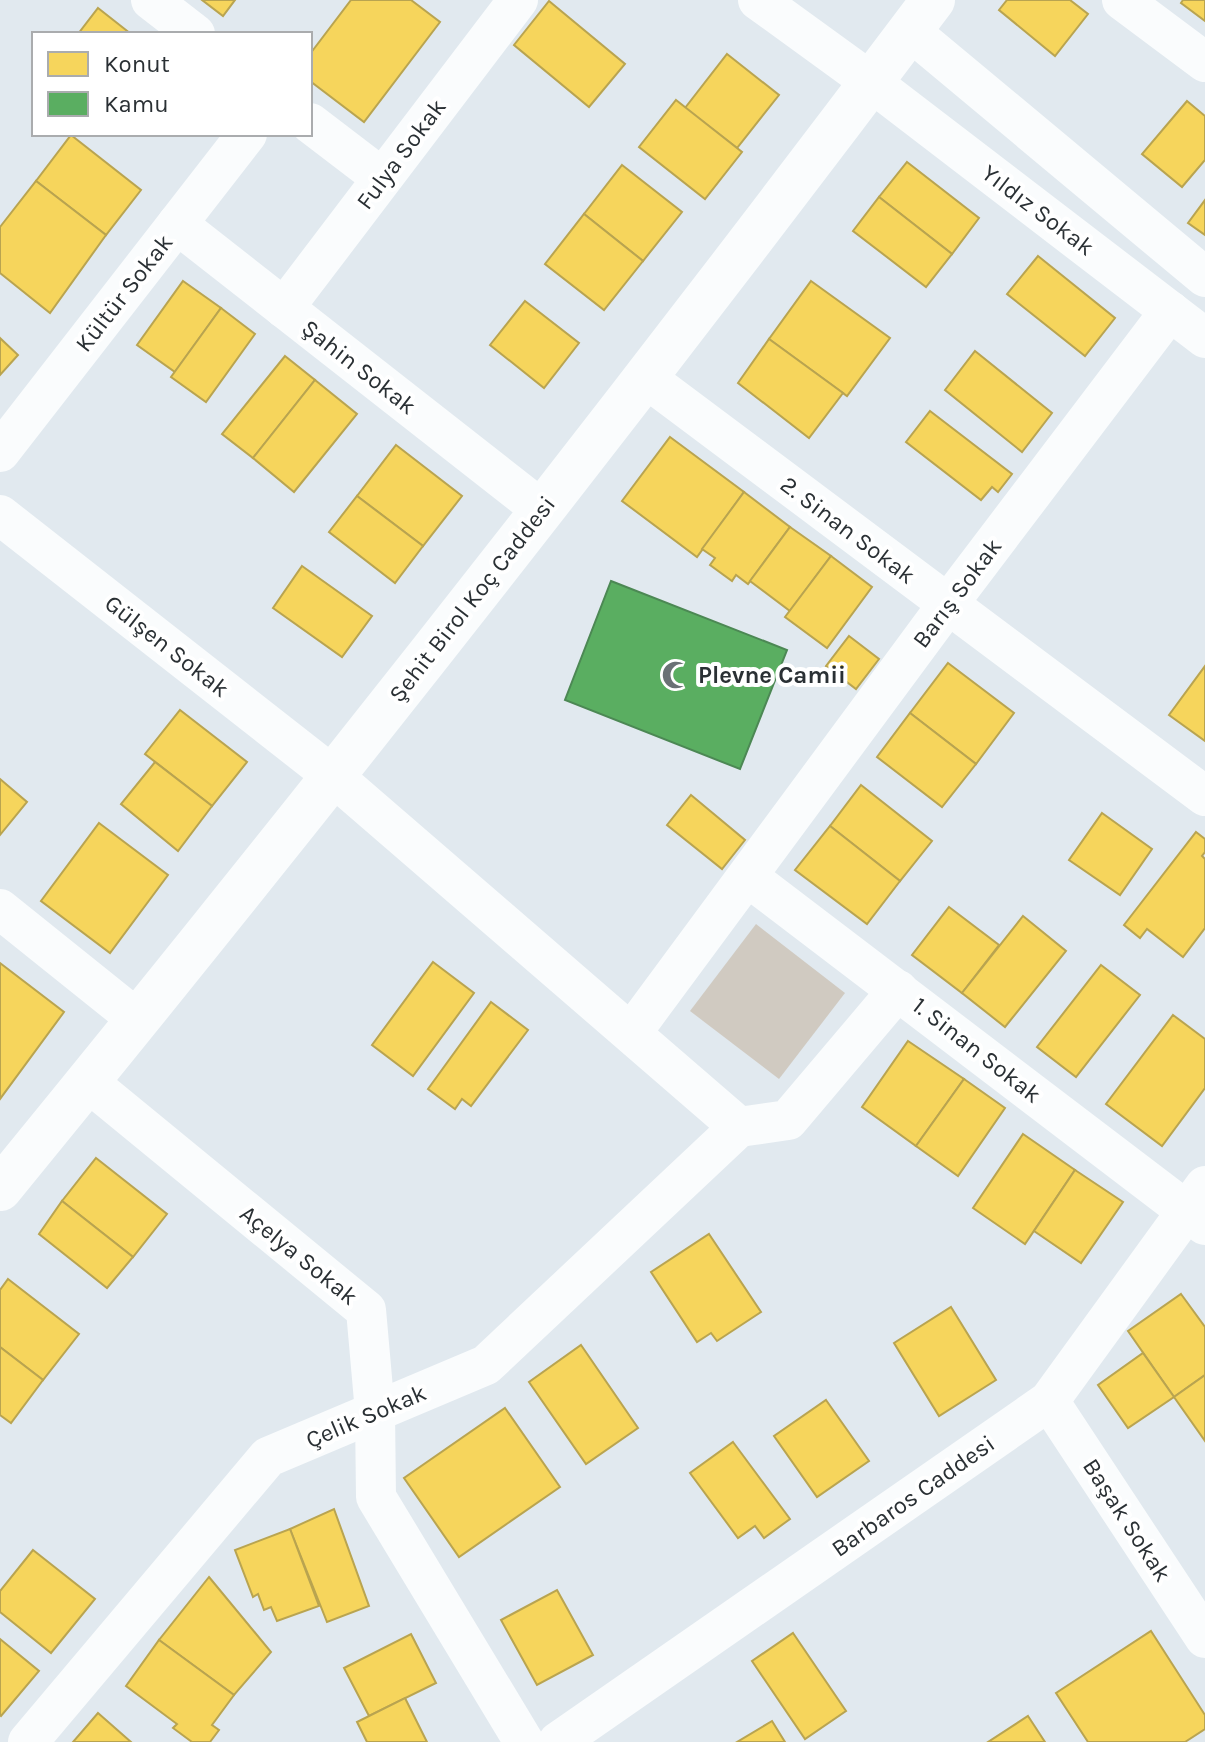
<svg xmlns="http://www.w3.org/2000/svg" width="1205" height="1742" font-family="Karla,sans-serif">
  <style>
    .green { fill: #d0cac1 }
    .homes { fill: #f6d55c; stroke: #b9a450; stroke-width: 2 }
    .public { fill: #5aae61; stroke: #4c8854; stroke-width: 2 }
    .lines { fill: none; stroke-linecap: round; stroke-linejoin: round }
    .minor { stroke: #fafcfd; stroke-width: 40 }
    .major { stroke: #fafcfd; stroke-width: 44 }
    .labels { text-anchor: middle; dominant-baseline: central; stroke-width: 8; stroke-linejoin: round; paint-order: stroke }
    .street-label { font-size: 24px; fill: #2a3034; stroke: #fff }
    .poi-label { font-size: 24px; font-weight: bold; fill: #2a3034; stroke: #fff; text-anchor: start }
  </style>
  <rect width="100%" height="100%" fill="#e1e9ef"/>
  <polygon class="green" points="756,924 845,993 779,1079 690,1011"/>
  <g class="homes">
    <polygon points="202,0 235,0 223,16"/>
    <polygon points="351,0 411,0 440,22 364,122 310,81 310,54"/>
    <polygon points="1007,0 1070,0 1088,14 1055,56 999,10"/>
    <polygon points="1183,0 1205,0 1205,21 1181,3"/>
    <polygon points="549,1 625,64 589,107 514,45"/>
    <polygon points="98,8 131,34 78,34"/>
    <polygon points="727,54 779,95 737,148 685,108"/>
    <polygon points="676,100 742,152 705,199 639,147"/>
    <polygon points="1187,101 1205,116 1205,160 1182,187 1142,154"/>
    <polygon points="71,135 141,190 106,235 36,181"/>
    <polygon points="907,162 979,218 952,254 879,197"/>
    <polygon points="622,165 682,212 643,261 584,214"/>
    <polygon points="36,181 106,235 50,313 0,273 0,227"/>
    <polygon points="879,197 952,254 926,287 853,231"/>
    <polygon points="1205,200 1205,235 1188,223"/>
    <polygon points="584,214 643,261 604,310 545,264"/>
    <polygon points="1038,256 1115,318 1085,356 1007,294"/>
    <polygon points="183,281 221,308 175,372 137,345"/>
    <polygon points="811,281 890,338 847,396 769,339"/>
    <polygon points="525,301 579,343 544,388 490,345"/>
    <polygon points="221,308 255,334 206,402 171,377"/>
    <polygon points="0,338 18,355 0,375"/>
    <polygon points="769,339 843,393 809,438 738,383"/>
    <polygon points="975,351 1052,413 1022,452 945,390"/>
    <polygon points="285,356 315,380 253,458 222,434"/>
    <polygon points="315,380 357,414 294,492 253,458"/>
    <polygon points="930,411 1012,474 998,492 992,487 981,500 906,442"/>
    <polygon points="670,437 744,492 697,557 622,501"/>
    <polygon points="396,445 462,496 423,546 357,496"/>
    <polygon points="744,492 790,527 748,584 736,575 732,581 710,565 715,558 702,549"/>
    <polygon points="357,496 423,546 395,583 329,532"/>
    <polygon points="790,527 831,556 790,611 750,581"/>
    <polygon points="831,556 872,587 827,648 785,617"/>
    <polygon points="302,566 372,616 342,657 273,608"/>
    <polygon points="849,636 879,659 856,689 826,666"/>
    <polygon points="948,663 1014,713 976,764 910,713"/>
    <polygon points="1205,666 1205,741 1169,715"/>
    <polygon points="180,710 247,762 212,806 145,754"/>
    <polygon points="910,713 976,764 942,807 877,757"/>
    <polygon points="155,762 212,806 178,851 121,804"/>
    <polygon points="0,779 27,802 0,835"/>
    <polygon points="861,785 932,841 900,881 830,826"/>
    <polygon points="691,795 745,840 722,869 667,825"/>
    <polygon points="1102,813 1152,849 1120,895 1069,860"/>
    <polygon points="99,823 168,875 110,953 41,901"/>
    <polygon points="830,826 900,881 867,924 795,870"/>
    <polygon points="1196,832 1205,839 1205,852 1202,856 1205,859 1205,928 1183,957 1147,929 1140,938 1124,925"/>
    <polygon points="949,907 999,945 962,993 912,955"/>
    <polygon points="1023,916 1066,951 1005,1027 962,993"/>
    <polygon points="433,962 474,993 413,1076 372,1045"/>
    <polygon points="0,963 64,1012 0,1099"/>
    <polygon points="1101,965 1140,995 1076,1077 1037,1047"/>
    <polygon points="491,1002 528,1030 471,1106 462,1099 455,1109 428,1089"/>
    <polygon points="1173,1015 1205,1039 1205,1088 1162,1146 1106,1104"/>
    <polygon points="908,1041 964,1079 916,1146 862,1107"/>
    <polygon points="964,1079 1005,1108 958,1176 916,1146"/>
    <polygon points="1023,1134 1075,1170 1025,1244 973,1208"/>
    <polygon points="96,1158 167,1214 133,1257 62,1201"/>
    <polygon points="1075,1170 1123,1202 1081,1263 1034,1231"/>
    <polygon points="62,1201 133,1257 107,1288 39,1234"/>
    <polygon points="709,1234 761,1312 717,1341 711,1333 697,1342 651,1272"/>
    <polygon points="8,1279 79,1334 43,1380 0,1347 0,1290"/>
    <polygon points="1181,1294 1205,1327 1205,1375 1174,1397 1128,1331"/>
    <polygon points="951,1307 996,1380 939,1416 894,1343"/>
    <polygon points="581,1345 638,1428 586,1464 529,1382"/>
    <polygon points="0,1347 43,1380 11,1423 0,1415"/>
    <polygon points="1143,1353 1174,1397 1128,1428 1098,1385"/>
    <polygon points="1205,1375 1205,1441 1174,1397"/>
    <polygon points="826,1400 869,1461 817,1497 774,1436"/>
    <polygon points="505,1408 560,1487 459,1557 404,1478"/>
    <polygon points="733,1442 790,1519 764,1538 755,1526 738,1538 690,1473"/>
    <polygon points="334,1509 369,1606 327,1622 290,1529"/>
    <polygon points="290,1529 319,1606 277,1621 271,1607 264,1610 258,1594 253,1597 235,1550"/>
    <polygon points="33,1550 95,1599 51,1653 0,1612 0,1591"/>
    <polygon points="209,1577 271,1652 234,1695 159,1640"/>
    <polygon points="557,1590 593,1655 537,1685 501,1620"/>
    <polygon points="1151,1631 1205,1715 1205,1729 1185,1742 1088,1742 1056,1693"/>
    <polygon points="793,1633 846,1711 805,1739 752,1661"/>
    <polygon points="411,1634 436,1683 369,1716 344,1668"/>
    <polygon points="0,1639 39,1671 1,1716 0,1715"/>
    <polygon points="159,1640 234,1695 212,1725 219,1730 210,1742 192,1742 173,1728 177,1724 126,1686"/>
    <polygon points="405,1698 427,1742 367,1742 357,1722"/>
    <polygon points="98,1713 131,1742 73,1742"/>
    <polygon points="1028,1716 1045,1742 988,1742"/>
    <polygon points="772,1721 785,1742 737,1742"/>
  </g>
  <polygon class="public" points="611,581 787,650 740,769 565,700"/>
  <g class="lines">
    <g class="minor">
      <polyline points="151,0 195,34"/>
      <polyline points="758,0 871,82 1205,338"/>
      <polyline points="1122,0 1205,62"/>
      <polyline points="910,31 1205,277"/>
      <polyline points="310,123 382,178"/>
      <polyline points="177,224 542,510"/>
      <polyline points="284,308 518,0"/>
      <polyline points="646,378 1205,796"/>
      <polyline points="0,452 247,134"/>
      <polyline points="0,515 333,776 739,1127 788,1120 898,990"/>
      <polyline points="748,877 1205,1225"/>
      <polyline points="0,909 137,1019"/>
      <polyline points="632,1032 948,604 1170,311"/>
      <polyline points="88,1082 366,1310 375,1412 376,1497 524,1742"/>
      <polyline points="1049,1401 1205,1638"/>
      <polyline points="28,1742 268,1457 486,1365 739,1127"/>
      <polyline points="558,1742 1049,1401 1205,1186"/>
    </g>
    <path class="major" d="M0 1189C319 799 630 403 933 0"/>
  </g>
  <defs>
    <symbol id="mosque-bare" viewBox="-9 -9 18 18"><path d="M3.5-4.9A6 6 0 1 0 3.5 4.9A5 5 0 1 1 3.5-4.9Z" fill="#6a7175" stroke="#fff" stroke-width="2.5" paint-order="stroke"/></symbol>
  </defs>
  <g fill-rule="evenodd">
    <use href="#mosque-bare" x="656" y="655" width="40" height="40"/>
  </g>
  <g class="labels">
    <g class="street-label">
      <text transform="translate(401 154) rotate(-53)">Fulya Sokak</text>
      <text transform="translate(1038 210) rotate(37)">Yıldız Sokak</text>
      <text transform="translate(124 293) rotate(-52)">Kültür Sokak</text>
      <text transform="translate(359 367) rotate(38)">Şahin Sokak</text>
      <text transform="translate(848 530) rotate(37)">2. Sinan Sokak</text>
      <text transform="translate(957 593) rotate(-53)">Barış Sokak</text>
      <text transform="translate(472 599) rotate(-52)">Şehit Birol Koç Caddesi</text>
      <text transform="translate(167 646) rotate(38)">Gülşen Sokak</text>
      <text transform="translate(977 1050) rotate(38)">1. Sinan Sokak</text>
      <text transform="translate(299 1255) rotate(39)">Açelya Sokak</text>
      <text transform="translate(366 1416) rotate(-23)">Çelik Sokak</text>
      <text transform="translate(913 1496) rotate(-35)">Barbaros Caddesi</text>
      <text transform="translate(1127 1520) rotate(57)">Başak Sokak</text>
    </g>
    <g class="poi-label">
      <text x="698" y="675">Plevne Camii</text>
    </g>
  </g>
  <rect x="32" y="32" width="280" height="104" fill="#ffffff" stroke="#aaacae" stroke-width="2"/>
  <rect x="48" y="52" width="40" height="24" fill="#f6d55c" stroke="#aaacae" stroke-width="2"/>
  <text x="104" y="72" font-size="24" fill="#2a3034">Konut</text>
  <rect x="48" y="92" width="40" height="24" fill="#5aae61" stroke="#aaacae" stroke-width="2"/>
  <text x="104" y="112" font-size="24" fill="#2a3034">Kamu</text>
</svg>
